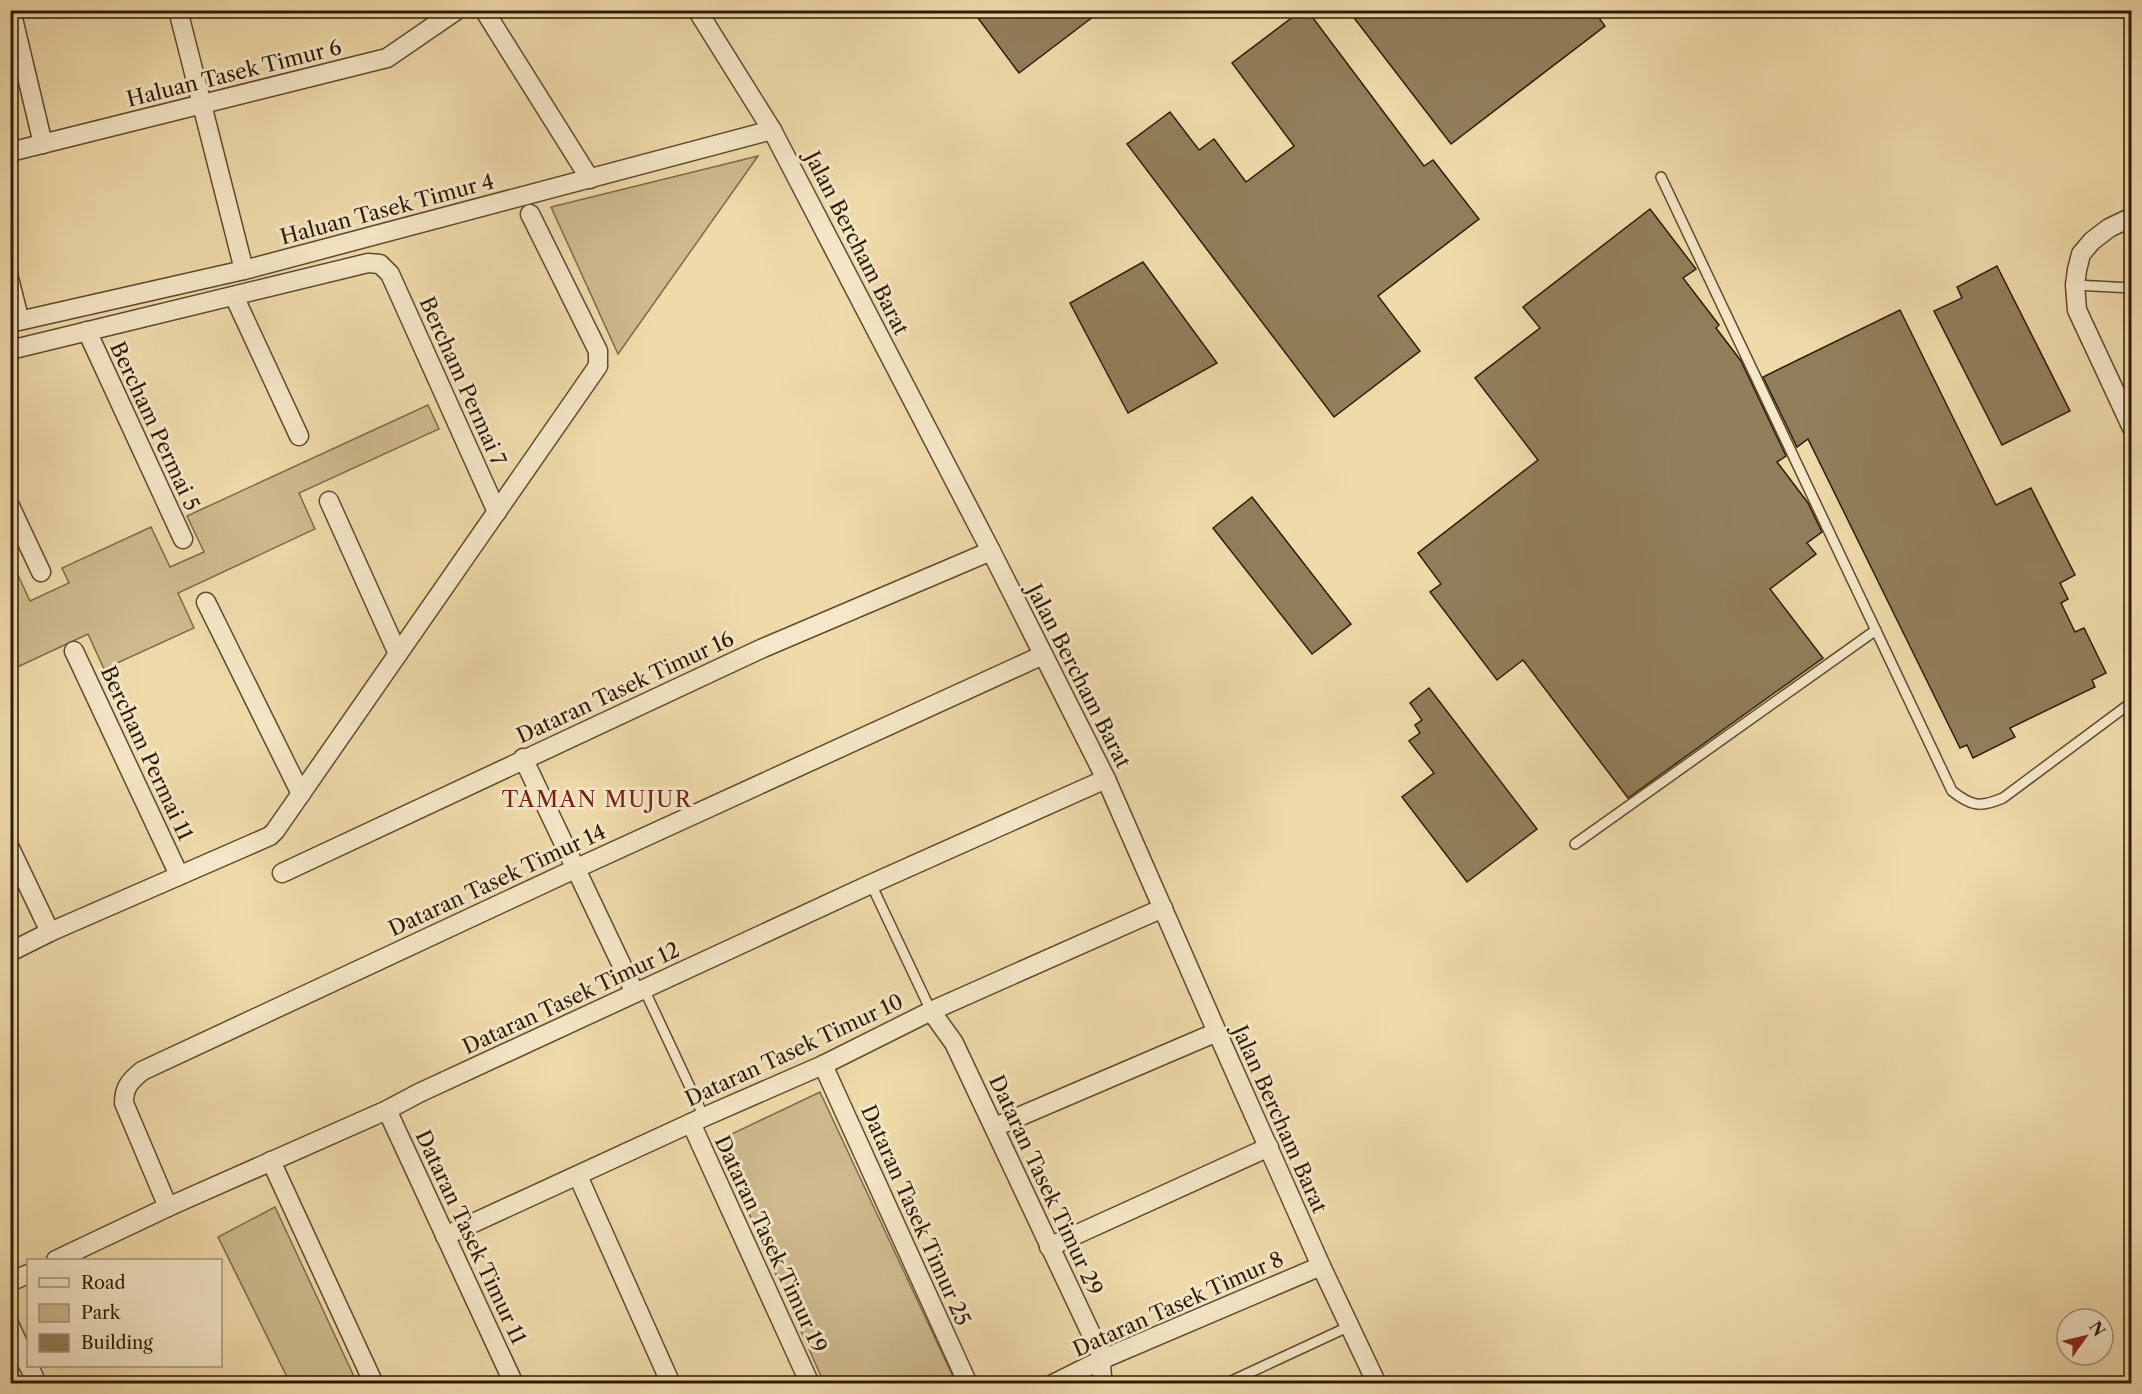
<svg xmlns="http://www.w3.org/2000/svg" width="2142" height="1394" font-family="'Libre Caslon Text',serif">
  <style>
    .green { fill: #ceba8e; stroke: #7e6a4a; stroke-width: 1.5 }
    .building { fill: #927e5b; stroke: #2e1b05; stroke-width: 1.5 }
    .lines { fill: none; stroke-linecap: round; stroke-linejoin: round }
    .service-casing { stroke: #5e4b2e; stroke-width: 12 }
    .minor-casing { stroke: #5e4b2e; stroke-width: 21 }
    .service { stroke: #f5e7c8; stroke-width: 9 }
    .minor { stroke: #f5e7c8; stroke-width: 18 }
    .labels { text-anchor: middle; dominant-baseline: central; stroke-width: 6; stroke-linejoin: round; paint-order: stroke }
    .street-label { font-size: 21px; fill: #2e1b05; stroke: #f5e7c8 }
    .neighbourhood-label { font-size: 22px; letter-spacing: 1.5px; fill: #7a1f14; stroke: #f5e7c8 }
  </style>
  <rect width="100%" height="100%" fill="#efdaaa"/>
  <filter id="stains"><feTurbulence type="fractalNoise" baseFrequency=".00333" numOctaves="4"/><feColorMatrix values="0 0 0 0 .2 0 0 0 0 .09 0 0 0 0 .02 0 0 0 .5 -.17"/></filter>
  <radialGradient id="worn" r=".72"><stop offset=".6" stop-color="#630" stop-opacity="0"/><stop offset="1" stop-color="#630" stop-opacity=".3"/></radialGradient>
  <g class="green">
    <polygon points="758,156 618,354 551,207"/>
    <polygon points="428,405 439,429 299,493 315,529 178,593 194,628 104,669 88,634 11,670 11,576 17,573 30,601 69,583 62,568 151,527 170,567 204,552 187,516"/>
    <polygon points="820,1092 956,1383 824,1383 717,1141"/>
    <polygon points="275,1207 357,1383 290,1383 218,1237"/>
  </g>
  <g class="building">
    <polygon points="972,10 1102,10 1019,73"/>
    <polygon points="1302,10 1307,10 1424,166 1433,160 1479,219 1378,296 1420,351 1334,417 1127,144 1170,112 1199,150 1214,139 1246,182 1294,146 1232,63"/>
    <polygon points="1348,10 1593,10 1605,26 1451,144"/>
    <polygon points="1650,209 1696,269 1683,278 1719,325 1716,328 1741,361 1786,456 1777,462 1808,503 1822,532 1807,543 1816,554 1770,589 1823,658 1628,798 1523,660 1497,680 1430,592 1441,584 1418,553 1538,460 1475,378 1540,328 1523,307"/>
    <polygon points="1143,262 1217,363 1128,413 1070,303"/>
    <polygon points="1997,266 2070,411 2002,445 1934,311 1962,298 1957,287"/>
    <polygon points="1900,310 1996,505 2031,488 2075,575 2060,583 2068,599 2061,603 2075,632 2084,628 2106,673 2092,680 2095,687 2010,728 2015,737 1973,758 1967,745 1960,748 1808,439 1797,447 1763,377"/>
    <polygon points="1252,497 1351,624 1312,654 1213,528"/>
    <polygon points="1429,688 1537,829 1467,882 1402,797 1434,773 1409,741 1420,733 1415,725 1422,720 1410,703"/>
  </g>
  <g class="lines">
    <defs>
      <g id="service">
        <path d="M1661 177 1952 791C1971 806 1980 808 2003 798L2132 702"/>
        <polyline points="10,264 24,319"/>
        <polyline points="2075,285 2132,288"/>
        <polyline points="1575,844 1876,630"/>
        <polyline points="871,884 931,1011"/>
        <polyline points="644,989 704,1117"/>
        <polyline points="1225,1384 1350,1326"/>
      </g>
      <g id="minor">
        <polyline points="11,10 43,144"/>
        <polyline points="178,10 244,270"/>
        <polyline points="484,10 590,179"/>
        <polyline points="697,10 772,130 991,551 1106,779 1217,1032 1321,1266 1377,1384"/>
        <polyline points="10,152 387,58 457,10"/>
        <polyline points="2132,217 2109,228 2092,241 2081,254 2077,270 2075,285 2077,310 2132,428"/>
        <polyline points="234,296 299,436"/>
        <polyline points="10,323 244,270 772,130"/>
        <polyline points="87,331 183,539"/>
        <polyline points="10,350 368,263 380,264 390,274 497,512"/>
        <polyline points="329,501 398,654"/>
        <polyline points="10,506 41,572"/>
        <polyline points="206,602 301,794"/>
        <polyline points="74,651 179,875"/>
        <polyline points="523,758 635,993"/>
        <polyline points="10,848 50,932"/>
        <polyline points="282,873 763,648 991,551"/>
        <polyline points="10,952 50,932 270,836 275,831 598,366 598,351 530,214"/>
        <polyline points="931,1011 954,1043 1103,1359 1101,1367 1103,1384"/>
        <polyline points="823,1065 968,1384"/>
        <polyline points="387,1110 514,1384"/>
        <polyline points="691,1123 810,1384"/>
        <polyline points="995,1127 1217,1032"/>
        <polyline points="271,1161 374,1384"/>
        <polyline points="578,1176 671,1384"/>
        <path d="M168 1207 124 1103C124 1087 130 1081 142 1071L577 868 1043 655"/>
        <polyline points="445,1236 704,1117 823,1065 931,1011 1163,908"/>
        <polyline points="1049,1247 1269,1147"/>
        <polyline points="56,1260 168,1207 387,1110 419,1093 871,884 1106,779"/>
        <polyline points="10,1282 28,1274"/>
        <polyline points="10,1326 28,1365"/>
        <polyline points="29,1366 37,1384"/>
        <polyline points="1053,1384 1103,1359 1321,1266"/>
      </g>
    </defs>
    <use href="#service" class="service-casing"/>
    <use href="#minor" class="minor-casing"/>
    <use href="#service" class="service"/>
    <use href="#minor" class="minor"/>
  </g>
  <g class="labels">
    <g class="street-label">
      <text transform="translate(234 73) rotate(-14)">Haluan Tasek Timur 6</text>
      <text transform="translate(387 209) rotate(-15)">Haluan Tasek Timur 4</text>
      <text transform="translate(857 243) rotate(63)">Jalan Bercham Barat</text>
      <text transform="translate(463 381) rotate(66)">Bercham Permai 7</text>
      <text transform="translate(155 426) rotate(65)">Bercham Permai 5</text>
      <text transform="translate(1079 676) rotate(63)">Jalan Bercham Barat</text>
      <text transform="translate(625 687) rotate(-25)">Dataran Tasek Timur 16</text>
      <text transform="translate(147 753) rotate(65)">Bercham Permai 11</text>
      <text transform="translate(497 880) rotate(-25)">Dataran Tasek Timur 14</text>
      <text transform="translate(571 998) rotate(-25)">Dataran Tasek Timur 12</text>
      <text transform="translate(794 1050) rotate(-25)">Dataran Tasek Timur 10</text>
      <text transform="translate(1280 1119) rotate(66)">Jalan Bercham Barat</text>
      <text transform="translate(1046 1185) rotate(65)">Dataran Tasek Timur 29</text>
      <text transform="translate(916 1215) rotate(66)">Dataran Tasek Timur 25</text>
      <text transform="translate(471 1237) rotate(65)">Dataran Tasek Timur 11</text>
      <text transform="translate(771 1244) rotate(65)">Dataran Tasek Timur 19</text>
      <text transform="translate(1178 1304) rotate(-24)">Dataran Tasek Timur 8</text>
    </g>
    <g class="neighbourhood-label">
      <text x="597" y="799">TAMAN MUJUR</text>
    </g>
  </g>
  <rect width="2142" height="1394" fill="none" stroke="#efdaaa" stroke-width="36"/>
  <rect x="12" y="12" width="2118" height="1370" fill="none" stroke="#2e1b05" stroke-width="3"/>
  <rect x="18" y="18" width="2106" height="1358" fill="none" stroke="#2e1b05" stroke-width="1.5"/>
  <rect x="27" y="1259" width="195" height="108" fill="#f5e7c8" stroke="#a5957a" stroke-width="1.5"/>
  <rect x="39" y="1278" width="30" height="9" fill="#f5e7c8" stroke="#a5957a" stroke-width="1.5"/>
  <text x="81" y="1289" font-size="18" fill="#2e1b05">Road</text>
  <rect x="39" y="1304" width="30" height="18" fill="#ceba8e" stroke="#a5957a" stroke-width="1.5"/>
  <text x="81" y="1319" font-size="18" fill="#2e1b05">Park</text>
  <rect x="39" y="1334" width="30" height="18" fill="#927e5b" stroke="#a5957a" stroke-width="1.5"/>
  <text x="81" y="1349" font-size="18" fill="#2e1b05">Building</text>
  <g transform="translate(2085 1337) rotate(56)"><circle r="28" fill="#f5e7c8" stroke="#a5957a" stroke-width="1.5"/>
  <path d="M0-4.5L10 22L0 15L-10 22Z" fill="#8f2418"/>
  <text y="-9" font-size="16" font-weight="bold" text-anchor="middle" fill="#2e1b05">N</text>
  </g>
  <rect width="100%" height="100%" filter="url(#stains)"/>
  <rect width="100%" height="100%" fill="url(#worn)"/>
</svg>
